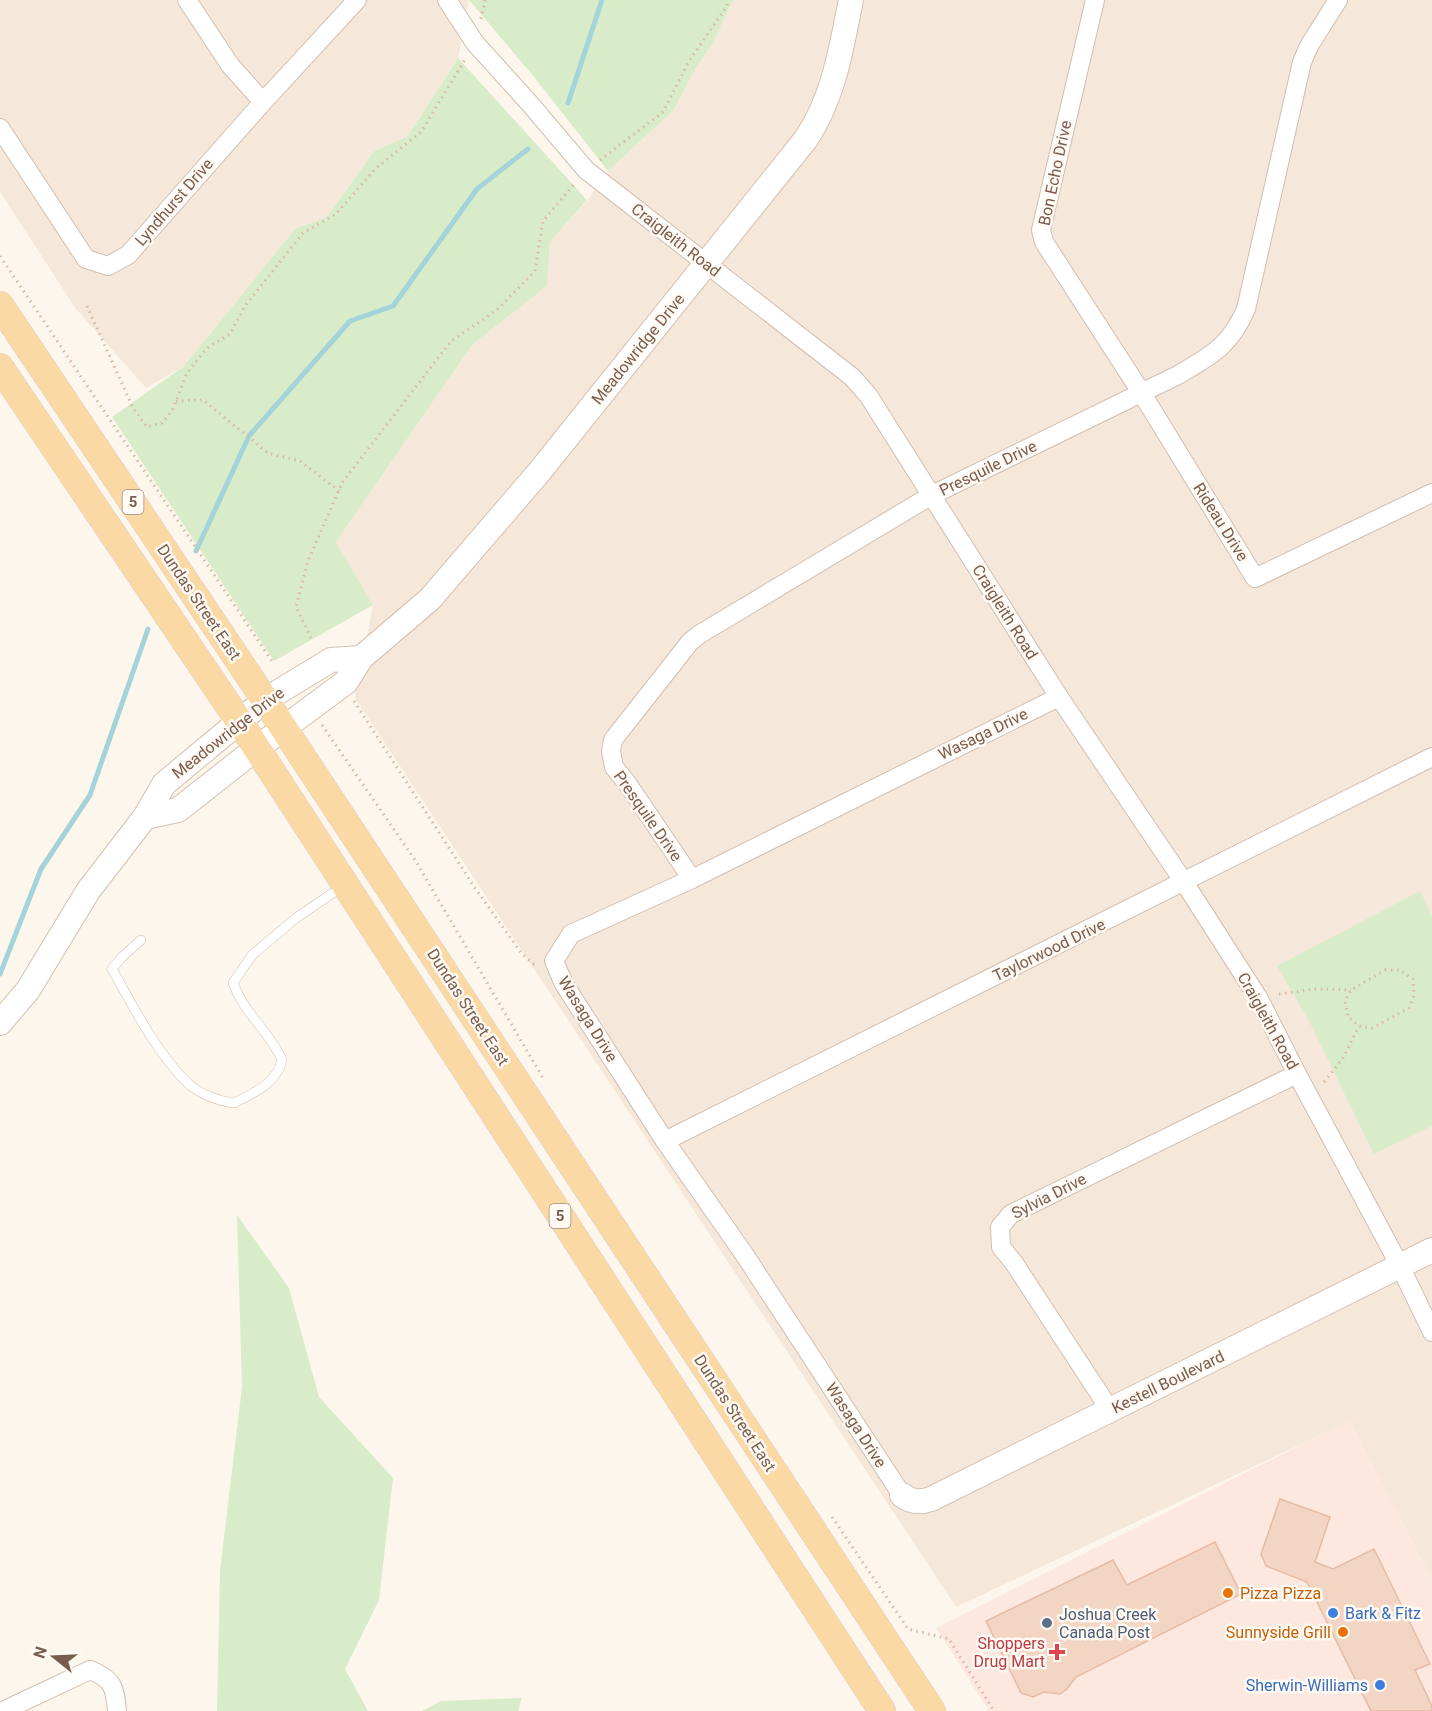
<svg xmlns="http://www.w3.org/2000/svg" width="1432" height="1711" font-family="Roboto,sans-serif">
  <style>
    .residential { fill: #f5e8da }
    .commercial { fill: #fde8e0 }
    .green { fill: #d8ecc9 }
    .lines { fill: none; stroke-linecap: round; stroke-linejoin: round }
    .stream { stroke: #a5d3da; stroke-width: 5 }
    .building { fill: #f3d5c3; stroke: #e6bba3; stroke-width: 1.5 }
    .lane-casing { stroke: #d1beb0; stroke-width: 10 }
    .street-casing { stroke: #d1beb0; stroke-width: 20 }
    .secondary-casing { stroke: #d6c0b0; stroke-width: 26 }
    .primary-casing { stroke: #dad1cd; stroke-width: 28 }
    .path { stroke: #d9b8a5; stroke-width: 3; stroke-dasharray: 1.5 4.5; stroke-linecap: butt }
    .lane { stroke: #fff; stroke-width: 9 }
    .street { stroke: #fff; stroke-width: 18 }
    .secondary { stroke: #fff; stroke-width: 24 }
    .primary { stroke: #fbd9a5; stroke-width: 27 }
    .food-dot { fill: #e8710a; stroke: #fffaf3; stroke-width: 2 }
    .shop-dot { fill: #3f7fe0; stroke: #fffaf3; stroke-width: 2 }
    .service-dot { fill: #5c6f8a; stroke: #fffaf3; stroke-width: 2 }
    .health-dot { fill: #e0444e; stroke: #fffaf3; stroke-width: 2 }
    .labels { text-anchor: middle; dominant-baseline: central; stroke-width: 5; stroke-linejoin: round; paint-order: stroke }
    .shield { fill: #fffaf3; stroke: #a28b7f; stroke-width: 1.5 }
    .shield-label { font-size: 15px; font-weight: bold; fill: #7a5c4d }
    .street-label { font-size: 16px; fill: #7a5c4d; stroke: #fffaf3 }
    .food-label { font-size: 16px; fill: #c56008; stroke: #fffaf3; text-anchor: start }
    .shop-label { font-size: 16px; fill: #366cbe; stroke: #fffaf3; text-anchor: start }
    .service-label { font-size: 16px; fill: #4e5e75; stroke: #fffaf3; text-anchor: start }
    .health-label { font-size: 16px; fill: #be3a42; stroke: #fffaf3; text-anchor: end }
  </style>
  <rect width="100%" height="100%" fill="#fdf6ec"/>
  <g class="residential">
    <polygon points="0,0 469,0 458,58 408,136 374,151 327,217 295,229 184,366 146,388 76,309 0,192"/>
    <polygon points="733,0 1432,0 1432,1580 1350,1421 956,1607 355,698 373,605 336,542 472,345 547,286 550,242 587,201 608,171 673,111 697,66 713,43"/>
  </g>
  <polygon class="commercial" points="1350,1420 1432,1580 1432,1711 989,1711 936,1628"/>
  <g class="green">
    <polygon points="469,0 733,0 713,43 697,66 673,111 608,171 534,77"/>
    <polygon points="458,58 587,200 550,242 547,286 472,345 336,542 373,605 274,661 112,417 184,366 295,229 327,217 374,151 408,136"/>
    <polygon points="1420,891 1432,916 1432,1126 1374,1154 1309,1021 1277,966"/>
    <polygon points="237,1215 289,1288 319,1397 393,1478 379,1600 345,1669 368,1711 217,1711 220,1571 242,1387"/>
    <polygon points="522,1698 518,1711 422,1711 441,1701"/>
  </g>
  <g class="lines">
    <g class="stream">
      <polyline points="568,103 602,0"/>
      <polyline points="196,551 249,436 350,321 393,306 477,189 528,149"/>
      <polyline points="0,974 41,869 90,795 148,629"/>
    </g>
  </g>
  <g class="building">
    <polygon points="1280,1499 1330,1517 1315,1562 1333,1569 1374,1549 1430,1664 1415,1670 1432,1706 1432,1711 1371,1711 1307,1582 1266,1566 1261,1554"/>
    <polygon points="1215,1542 1241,1594 1076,1677 1067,1689 1060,1694 1044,1692 1033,1697 1021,1693 986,1621 1113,1560 1127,1585"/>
  </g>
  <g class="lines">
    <defs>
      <path id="lane" d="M141 940 122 957 112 969C133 1006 159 1058 191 1086 204 1096 219 1101 234 1103 254 1093 277 1083 282 1060 269 1030 244 1014 233 983L252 955 296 918 343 886"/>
      <g id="street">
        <polyline points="187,0 230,65 263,102"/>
        <polyline points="447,0 475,43 531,105 586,170 852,377 868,395 1059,697 1184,882 1259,999 1297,1074 1400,1266 1432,1332"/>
        <polyline points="1095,0 1041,230 1044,242 1141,392 1255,578 1432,493"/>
        <polyline points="0,128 86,259 108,266 128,255 263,102 357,0"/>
        <path d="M692 879 627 783 614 767 611 751 613 740 616 736 690 642 700 634 932 495 1178 375C1212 355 1230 346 1246 309L1302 62 1309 46 1338 0"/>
        <polyline points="665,1141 1432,757"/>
        <polyline points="1110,1410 1014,1263 1001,1247 1000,1227 1011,1214 1297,1074"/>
        <polyline points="902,1495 744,1254 665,1141 564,984 554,961 571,934 692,879 1059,697"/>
        <path d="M3 1711 90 1670C113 1679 115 1687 117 1711"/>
      </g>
      <g id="secondary">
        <path d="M145 817 178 810 257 748 346 682 361 658 430 599 540 471 806 139C834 97 841 49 851 0"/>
        <polyline points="0,1023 28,990 88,891 145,817 164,784 265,700 331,660 361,658"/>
        <path d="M902 1495C911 1502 920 1503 931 1499L1432 1250"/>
      </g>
      <g id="primary">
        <polyline points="0,305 265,700 932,1711"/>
        <polyline points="0,367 239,721 882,1711"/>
      </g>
    </defs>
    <use href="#lane" class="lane-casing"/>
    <use href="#street" class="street-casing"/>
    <use href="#secondary" class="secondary-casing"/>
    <use href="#primary" class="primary-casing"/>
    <g class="path">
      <polyline points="481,19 485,0"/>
      <polyline points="600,160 663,112 689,61 727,6 728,0"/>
      <polyline points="0,256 274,664"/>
      <polyline points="87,306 133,408 147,427 162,423 172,411 187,373 207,348 230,334 245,306 303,233 336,214 376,168 421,132 466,58"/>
      <polyline points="176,401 203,400 268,453 300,461 339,491"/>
      <polyline points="311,638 296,607 308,561 342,483 451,341 497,310 535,271 543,221 575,183"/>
      <polyline points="354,701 475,888 522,954 534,964 538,963"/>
      <polyline points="322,725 415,860 543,1078"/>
      <polygon points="1385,970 1400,970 1413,979 1414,996 1409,1008 1372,1028 1359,1026 1348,1017 1345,1001 1351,990"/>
      <polyline points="1279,994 1316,989 1351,990"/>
      <polyline points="1324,1082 1343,1058 1359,1026"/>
      <polyline points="832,1517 908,1629 949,1639 994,1711"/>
    </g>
    <use href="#lane" class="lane"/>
    <use href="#street" class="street"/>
    <use href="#secondary" class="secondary"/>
    <use href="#primary" class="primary"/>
  </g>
  <g class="food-dot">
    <circle cx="1228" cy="1593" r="6"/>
    <circle cx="1343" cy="1632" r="6"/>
  </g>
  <g class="shop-dot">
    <circle cx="1333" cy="1613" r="6"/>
    <circle cx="1380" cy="1685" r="6"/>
  </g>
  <circle class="service-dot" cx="1047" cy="1623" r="6"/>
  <path class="health-dot" d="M1054 1643h6v6h6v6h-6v6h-6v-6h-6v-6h6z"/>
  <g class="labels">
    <g class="shield">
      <rect x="122.5" y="490" width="21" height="24" rx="4.5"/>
      <rect x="549.5" y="1204" width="21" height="24" rx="4.5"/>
    </g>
    <g class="shield-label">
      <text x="133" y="502">5</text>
      <text x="560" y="1216">5</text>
    </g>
    <g class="street-label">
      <text transform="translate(1055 173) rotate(-78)">Bon Echo Drive</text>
      <text transform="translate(174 202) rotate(-49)">Lyndhurst Drive</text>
      <text transform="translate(676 240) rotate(38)">Craigleith Road</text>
      <text transform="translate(638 349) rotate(-51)">Meadowridge Drive</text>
      <text transform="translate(988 468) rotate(-26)">Presquile Drive</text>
      <text transform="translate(1221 522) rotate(58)">Rideau Drive</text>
      <text transform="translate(199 602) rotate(56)">Dundas Street East</text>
      <text transform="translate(1005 612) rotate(58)">Craigleith Road</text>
      <text transform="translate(228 733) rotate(-38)">Meadowridge Drive</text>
      <text transform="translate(983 734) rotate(-26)">Wasaga Drive</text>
      <text transform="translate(648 816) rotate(55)">Presquile Drive</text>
      <text transform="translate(1049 950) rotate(-26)">Taylorwood Drive</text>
      <text transform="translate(468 1007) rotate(57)">Dundas Street East</text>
      <text transform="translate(588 1019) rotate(58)">Wasaga Drive</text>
      <text transform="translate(1268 1021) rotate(61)">Craigleith Road</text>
      <text transform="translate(1049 1196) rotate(-27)">Sylvia Drive</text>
      <text transform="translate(1168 1382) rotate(-26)">Kestell Boulevard</text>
      <text transform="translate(735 1413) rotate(57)">Dundas Street East</text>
      <text transform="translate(856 1425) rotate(57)">Wasaga Drive</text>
    </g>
    <g class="food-label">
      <text x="1240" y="1593">Pizza Pizza</text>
      <text x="1331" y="1632" text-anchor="end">Sunnyside Grill</text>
    </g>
    <g class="shop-label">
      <text x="1345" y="1613">Bark &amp; Fitz</text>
      <text x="1368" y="1685" text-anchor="end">Sherwin-Williams</text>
    </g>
    <g class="service-label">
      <text x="1059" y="1614">Joshua Creek<tspan x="1059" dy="18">Canada Post</tspan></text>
    </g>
    <g class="health-label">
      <text x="1045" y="1643">Shoppers<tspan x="1045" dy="18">Drug Mart</tspan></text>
    </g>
  </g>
  <g transform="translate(54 1657) rotate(288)" stroke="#fffaf3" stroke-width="4.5" paint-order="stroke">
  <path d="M0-4.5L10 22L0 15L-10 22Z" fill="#7a5c4d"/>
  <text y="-9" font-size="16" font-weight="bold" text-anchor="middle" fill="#7a5c4d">N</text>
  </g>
</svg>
